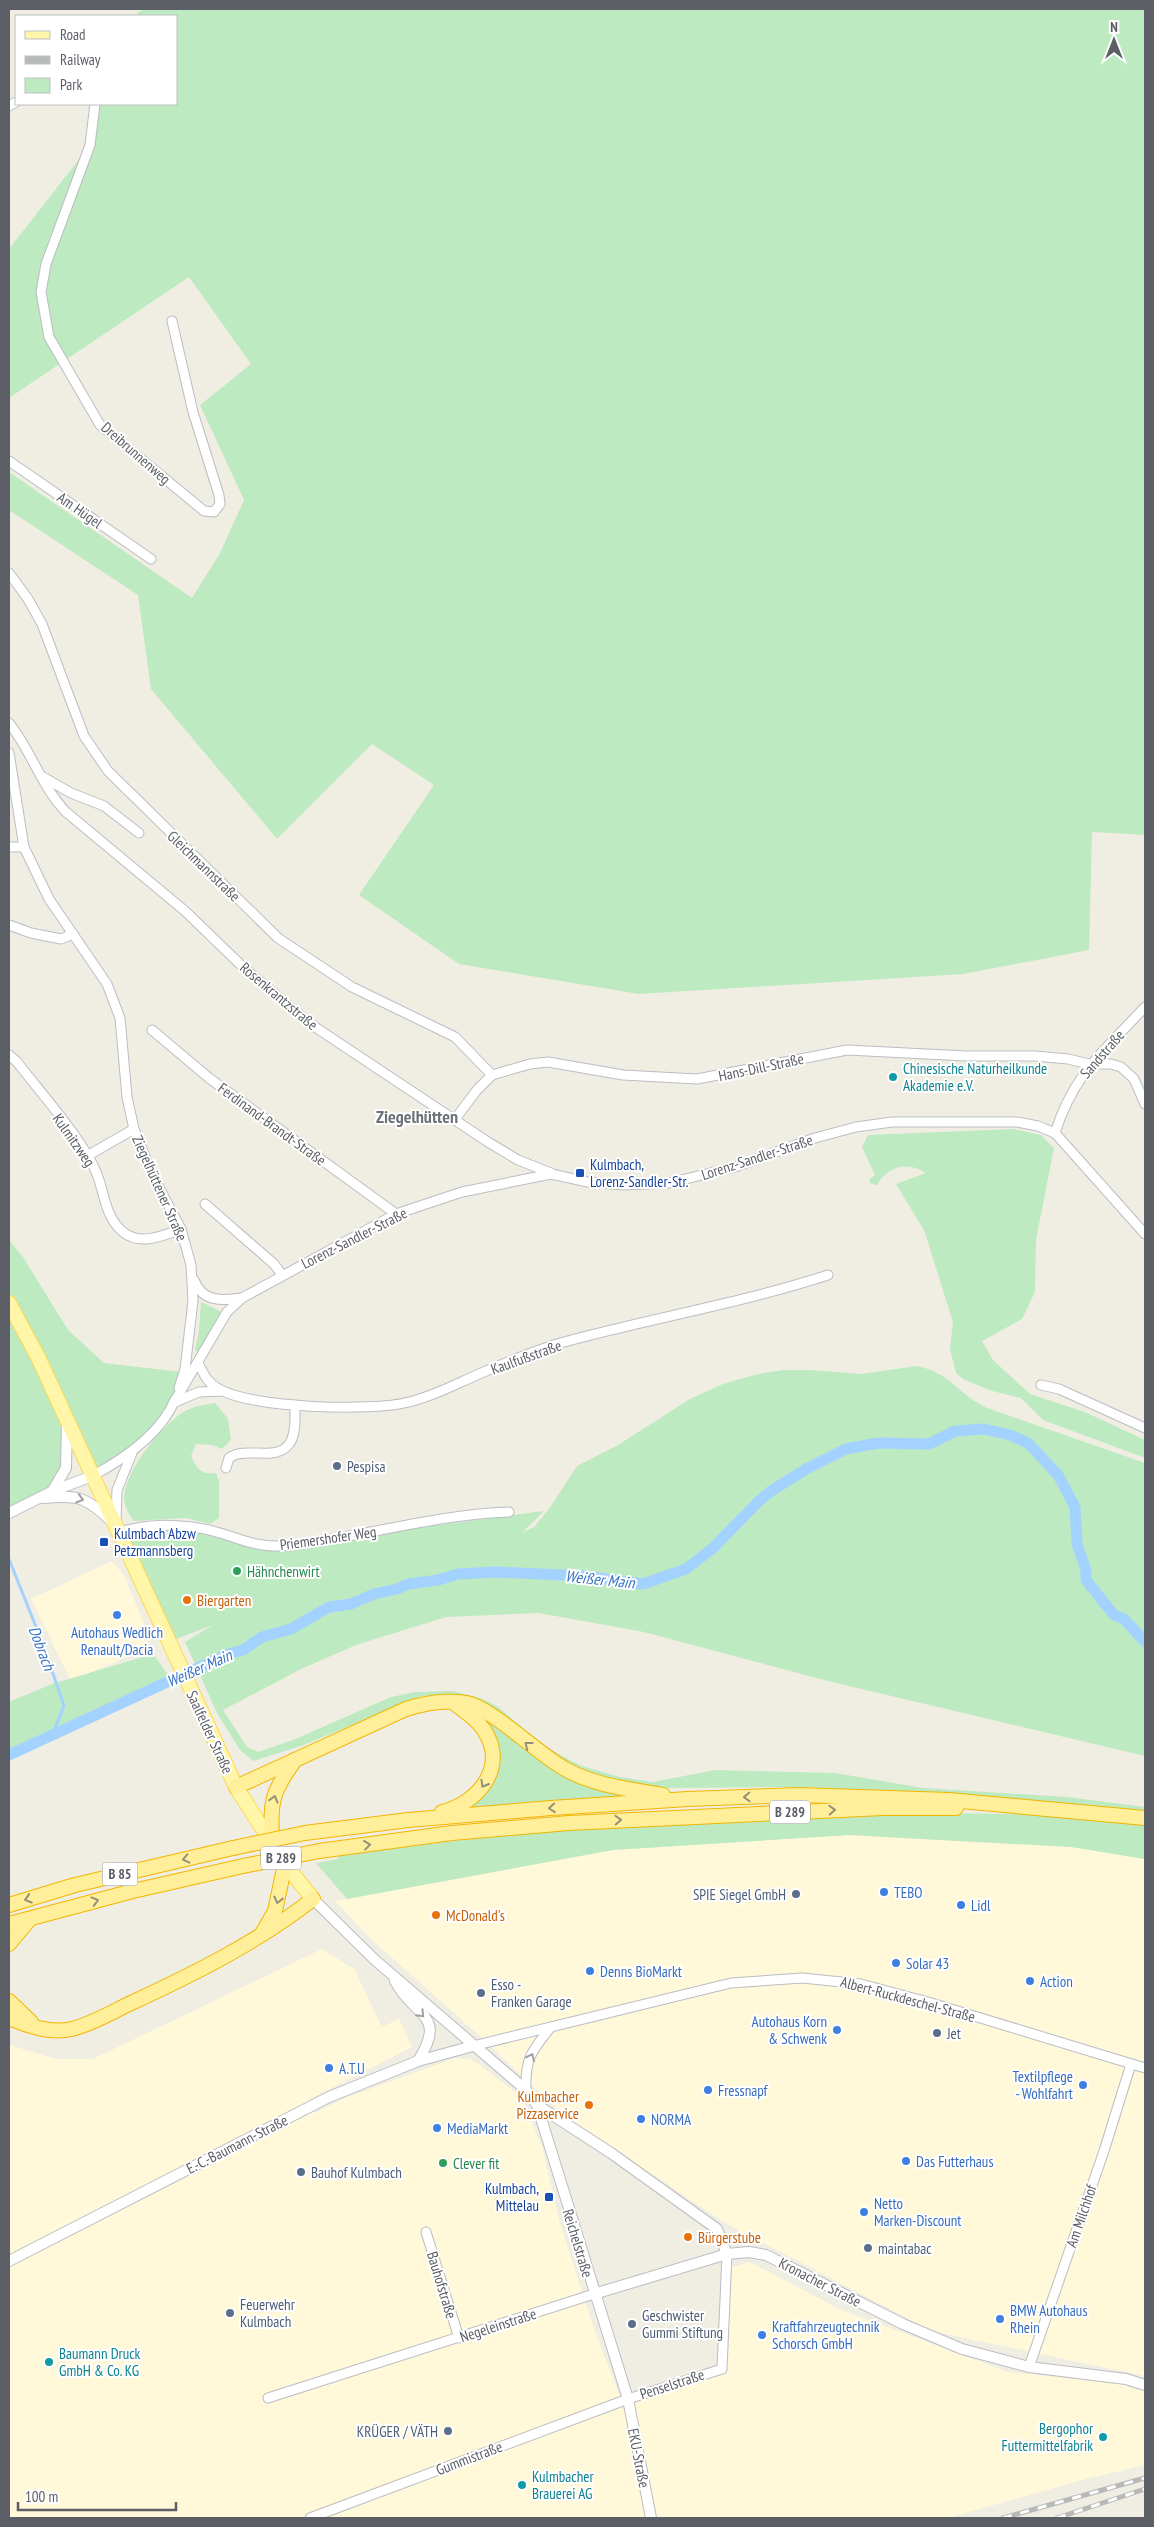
<svg xmlns="http://www.w3.org/2000/svg" width="1154" height="2527" font-family="'PT Sans Narrow',sans-serif">
  <style>
    .commercial { fill: #fff8d9 }
    .green { fill: #bdeac0 }
    .lines { fill: none; stroke-linecap: round; stroke-linejoin: round }
    .stream { stroke: #a4d2ff; stroke-width: 3 }
    .canal { stroke: #a4d2ff; stroke-width: 11 }
    .minor-casing { stroke: #bbbdc3; stroke-width: 11 }
    .tertiary-casing { stroke: #bbbdc3; stroke-width: 12 }
    .primary-casing { stroke: #ffd84d; stroke-width: 16 }
    .trunk-casing { stroke: #f3b500; stroke-width: 16 }
    .minor { stroke: #fff; stroke-width: 9 }
    .tertiary { stroke: #fff; stroke-width: 10 }
    .primary { stroke: #fff6a9; stroke-width: 14 }
    .trunk { stroke: #ffef9a; stroke-width: 14 }
    .rail-casing { stroke: #b7b8b8; stroke-width: 5 }
    .rail { stroke: #fff; stroke-width: 3; stroke-dasharray: 9; stroke-linecap: butt }
    .trunk-bridge-casing { stroke: #f3b500; stroke-width: 16; stroke-linecap: butt }
    .trunk-bridge { stroke: #ffef9a; stroke-width: 14 }
    .oneway { stroke: #9d9fa3 }
    .oneway2 { stroke: #949178 }
    .culture-dot { fill: #0f9aa8; stroke: #fff; stroke-width: 2 }
    .transit-dot { fill: #1a4fb4; stroke: #fff; stroke-width: 2 }
    .service-dot { fill: #5c6f8a; stroke: #fff; stroke-width: 2 }
    .leisure-dot { fill: #2e9e5b; stroke: #fff; stroke-width: 2 }
    .food-dot { fill: #e8710a; stroke: #fff; stroke-width: 2 }
    .shop-dot { fill: #3f7fe0; stroke: #fff; stroke-width: 2 }
    .labels { text-anchor: middle; dominant-baseline: central; stroke-width: 4; stroke-linejoin: round; paint-order: stroke }
    .shield { fill: #fff; stroke: #8c8f93; stroke-width: 1 }
    .shield-label { font-size: 14px; font-weight: bold; fill: #5b5f65 }
    .street-label { font-size: 15px; fill: #5b5f65; stroke: #fff }
    .culture-label { font-size: 15px; fill: #0d838f; stroke: #fff; text-anchor: start }
    .transit-label { font-size: 15px; fill: #164399; stroke: #fff; text-anchor: start }
    .service-label { font-size: 15px; fill: #4e5e75; stroke: #fff; text-anchor: start }
    .leisure-label { font-size: 15px; fill: #27864d; stroke: #fff; text-anchor: start }
    .food-label { font-size: 15px; fill: #c56008; stroke: #fff; text-anchor: start }
    .shop-label { font-size: 15px; fill: #366cbe; stroke: #fff; text-anchor: start }
    .water-label { font-size: 16px; font-style: italic; fill: #3774c6; stroke: #fff }
    .quarter-label { font-size: 18px; font-weight: bold; fill: #6c7178; stroke: #fff }
  </style>
  <rect width="100%" height="100%" fill="#f0eee3"/>
  <g class="commercial">
    <polygon points="112,1561 124,1575 151,1640 134,1654 71,1681 31,1599"/>
    <polygon points="849,1835 1071,1847 1145,1859 1145,2376 932,2331 725,2223 562,2114 482,2038 372,1940 335,1901 613,1850"/>
    <polygon points="322,1949 354,1969 382,2027 399,2019 412,2047 308,2100 314,2113 345,2098 455,2058 470,2059 477,2063 522,2097 542,2147 560,2223 594,2329 623,2404 721,2374 730,2268 750,2262 839,2309 1008,2372 1118,2383 1145,2392 1145,2465 1086,2479 947,2518 9,2518 9,2045 56,2059 93,2059"/>
  </g>
  <g class="green">
    <polygon points="143,9 1145,9 1145,835 1092,832 1089,950 963,974 639,994 459,964 359,895 434,785 372,744 277,839 151,689 138,595 9,510 9,472 192,598 220,553 244,500 200,405 251,364 189,277 9,398 9,249 91,144 95,104 176,104 176,16 134,16"/>
    <path d="M1014 1129 1041 1135 1054 1148 1036 1240 1035 1292 1022 1319 982 1341 993 1360 1030 1394 1085 1412 1145 1440V1458L1043 1420 1021 1398 992 1391 963 1379 956 1373 950 1349 953 1322 924 1230 896 1184 926 1173C907 1161 888 1166 877 1185L871 1184 869 1179 875 1175 862 1147 868 1135Z"/>
    <polygon points="9,1240 23,1257 68,1330 104,1363 182,1372 173,1404 132,1453 92,1476 68,1429 66,1468 37,1499 9,1513"/>
    <path d="M201 1302 222 1312C218 1319 200 1351 197 1352L195 1349 199 1331Z"/>
    <path d="M917 1366C951 1373 959 1395 987 1408L1145 1463V1756L828 1681 644 1632 539 1613 446 1617 356 1645 301 1669 223 1710 247 1747 258 1752 293 1740 391 1697 415 1692 453 1691 480 1698 497 1706 542 1744 562 1756 582 1766 620 1777 653 1782 715 1770 835 1773 923 1788 1067 1797 1145 1807V1812L1024 1801 809 1787 665 1788 636 1786 578 1770 471 1699 455 1694 422 1696 301 1746 253 1761 240 1750 217 1713 185 1642 213 1625 168 1642 119 1532 158 1526 279 1546 544 1511 523 1532 534 1527 549 1509 577 1466 618 1445 690 1399 723 1384 758 1374 783 1370H810L861 1374Z"/>
    <path d="M215 1403 228 1419 231 1440 222 1449 212 1445 196 1444 191 1456C197 1469 201 1475 216 1473L219 1482V1518L210 1524 186 1518 133 1521C131 1516 126 1510 125 1504 119 1477 159 1430 179 1415 189 1407 202 1405 215 1403Z"/>
    <polygon points="153,1654 171,1679 9,1752 9,1702 52,1684"/>
    <polygon points="488,1718 533,1754 627,1794 629,1798 472,1811 472,1806 485,1794 491,1784 485,1721"/>
    <polygon points="937,1813 1024,1814 1145,1825 1145,1859 1071,1847 849,1835 613,1850 347,1899 316,1863 338,1859 338,1855 528,1832 734,1819"/>
  </g>
  <g class="lines">
    <polyline class="stream" points="9,1559 44,1647 64,1706 52,1736"/>
    <polyline class="canal" points="9,1755 228,1654 243,1650 262,1637 291,1629 329,1607 351,1604 374,1594 397,1589 408,1584 438,1580 458,1574 496,1572 584,1576 643,1584 686,1569 713,1548 759,1501 771,1491 806,1469 846,1449 878,1443 929,1444 955,1431 984,1429 1010,1435 1028,1443 1058,1475 1075,1507 1077,1544 1086,1570 1086,1580 1114,1615 1124,1619 1145,1642"/>
    <defs>
      <g id="minor">
        <polyline points="95,104 90,145 46,264 41,292 49,337 100,425 204,511 214,512 220,504 219,495 193,412 172,321"/>
        <polyline points="9,106 16,102"/>
        <polyline points="9,461 151,559"/>
        <polyline points="9,573 28,599 42,624 84,736 108,771 278,938 352,987 455,1037 492,1075"/>
        <path d="M9 723C31 750 41 786 66 812L185 911 243 967 309 1023 488 1142 518 1160 551 1173"/>
        <polyline points="9,753 24,847 49,899 107,984 120,1018 127,1097 134,1129 152,1174 181,1229 191,1265 193,1301 185,1369 179,1388"/>
        <polyline points="43,777 71,793 104,806 139,833"/>
        <polyline points="9,847 24,847"/>
        <polyline points="9,925 31,933 61,939 73,934"/>
        <polyline points="152,1030 209,1078 396,1214"/>
        <path d="M9 1055 17 1062C40 1092 86 1143 98 1177 105 1197 106 1218 123 1232 140 1246 163 1236 181 1229"/>
        <polyline points="455,1119 477,1090 492,1075 530,1064 548,1062 623,1075 697,1079 847,1050 966,1056 1035,1056 1068,1059 1089,1064 1111,1064 1121,1067 1134,1079 1145,1104"/>
        <path d="M1055 1133C1074 1073 1104 1051 1145 1007"/>
        <polyline points="87,1156 134,1129"/>
        <polyline points="205,1204 274,1264 282,1275"/>
        <path d="M194 1280C202 1302 222 1301 242 1298"/>
        <path d="M198 1363C204 1374 207 1383 219 1389 252 1408 371 1412 409 1402 434 1396 456 1384 479 1374 507 1362 535 1350 564 1342 652 1318 742 1303 828 1275"/>
        <polyline points="1041,1385 1059,1389 1145,1428"/>
        <polyline points="175,1402 199,1392 222,1391"/>
        <polyline points="173,1404 227,1312 242,1298 396,1214 462,1192 551,1174 588,1182 622,1185 669,1183 735,1167 815,1138 856,1127 892,1122 1017,1122 1038,1126 1055,1133 1145,1234"/>
        <path d="M226 1468 229 1458C247 1445 279 1464 291 1441 296 1432 295 1416 295 1405"/>
        <path d="M92 1476C124 1459 160 1435 175 1400"/>
        <polyline points="116,1522 117,1490 132,1453"/>
        <path d="M119 1532C151 1523 188 1523 220 1533 241 1539 257 1547 279 1546 297 1546 315 1541 332 1539 391 1529 449 1514 509 1512"/>
        <polyline points="473,2046 731,1983 802,1978 861,1984 928,2002 1145,2068"/>
        <path d="M526 2090C525 2059 531 2052 550 2028"/>
        <polyline points="426,2232 459,2338"/>
        <polyline points="1029,2367 1104,2151 1131,2064"/>
        <polyline points="268,2398 594,2294"/>
        <polyline points="310,2518 628,2399 722,2369 727,2254"/>
      </g>
      <g id="tertiary">
        <polyline points="53,1490 66,1468 67,1423"/>
        <path d="M43 1498C77 1495 85 1496 110 1520"/>
        <polyline points="9,1513 53,1491 92,1476"/>
        <polyline points="313,1899 375,1960 526,2090 537,2105 628,2399 651,2518"/>
        <path d="M395 1981C414 2018 448 2013 418 2061"/>
        <polyline points="537,2105 611,2153 717,2229 727,2254"/>
        <polyline points="9,2261 329,2097 418,2061 473,2046"/>
        <polyline points="594,2294 727,2254 749,2252 766,2255 903,2324 962,2349 1029,2367 1126,2379 1145,2385"/>
      </g>
      <polyline id="primary" points="9,1303 38,1357 236,1787 285,1864 313,1899"/>
      <g id="trunk">
        <path d="M236 1787 406 1709C425 1703 446 1699 466 1703 491 1707 540 1756 567 1770 596 1786 630 1789 663 1795"/>
        <path d="M442 1812C479 1803 508 1766 484 1730 477 1719 466 1712 455 1704"/>
        <polyline points="305,1833 408,1820 551,1808 688,1799 799,1795 949,1800 1145,1818"/>
        <path d="M272 1845C271 1803 269 1796 295 1760"/>
        <polyline points="319,1851 452,1833 569,1823 883,1808 956,1808"/>
        <polyline points="9,1905 75,1885 233,1848"/>
        <polyline points="9,1924 133,1891 243,1866"/>
        <polyline points="263,1932 275,1911 285,1864"/>
        <polyline points="9,1944 29,1920"/>
        <polyline points="9,2001 31,2022"/>
        <path d="M9 2018C29 2026 50 2034 72 2029 92 2024 112 2012 131 2003 194 1974 258 1942 313 1899"/>
      </g>
    </defs>
    <use href="#minor" class="minor-casing"/>
    <use href="#tertiary" class="tertiary-casing"/>
    <use href="#primary" class="primary-casing"/>
    <use href="#trunk" class="trunk-casing"/>
    <use href="#minor" class="minor"/>
    <use href="#tertiary" class="tertiary"/>
    <use href="#primary" class="primary"/>
    <use href="#trunk" class="trunk"/>
    <defs>
      <g id="rail">
        <polyline points="1003,2518 1145,2478"/>
        <polyline points="1057,2518 1145,2489"/>
      </g>
    </defs>
    <use href="#rail" class="rail-casing"/>
    <use href="#rail" class="rail"/>
    <defs>
      <g id="trunk-bridge">
        <polyline points="233,1848 305,1833"/>
        <polyline points="243,1866 319,1851"/>
      </g>
    </defs>
    <use href="#trunk-bridge" class="trunk-bridge-casing"/>
    <use href="#trunk-bridge" class="trunk-bridge"/>
  </g>
  <defs><path id="oneway-chevron" d="M-2-3.5L2.5 0L-2 3.5" fill="none" stroke-width="1.6" stroke-linecap="round" stroke-linejoin="round" transform="scale(1.25)"/></defs>
  <g class="oneway">
    <use href="#oneway-chevron" transform="translate(80 1499) rotate(17)"/>
    <use href="#oneway-chevron" transform="translate(421 2014) rotate(46)"/>
    <use href="#oneway-chevron" transform="translate(531 2057) rotate(-65)"/>
  </g>
  <g class="oneway2">
    <use href="#oneway-chevron" transform="translate(528 1745) rotate(-142)"/>
    <use href="#oneway-chevron" transform="translate(484 1784) rotate(120)"/>
    <use href="#oneway-chevron" transform="translate(747 1797) rotate(178)"/>
    <use href="#oneway-chevron" transform="translate(274 1799) rotate(-75)"/>
    <use href="#oneway-chevron" transform="translate(552 1808) rotate(176)"/>
    <use href="#oneway-chevron" transform="translate(832 1810) rotate(-3)"/>
    <use href="#oneway-chevron" transform="translate(618 1820) rotate(-3)"/>
    <use href="#oneway-chevron" transform="translate(367 1845) rotate(-7)"/>
    <use href="#oneway-chevron" transform="translate(186 1859) rotate(167)"/>
    <use href="#oneway-chevron" transform="translate(28 1899) rotate(163)"/>
    <use href="#oneway-chevron" transform="translate(278 1900) rotate(104)"/>
    <use href="#oneway-chevron" transform="translate(95 1901) rotate(-15)"/>
  </g>
  <g class="culture-dot">
    <circle cx="893" cy="1077" r="5"/>
    <circle cx="49" cy="2362" r="5"/>
    <circle cx="1103" cy="2437" r="5"/>
    <circle cx="522" cy="2485" r="5"/>
  </g>
  <g class="transit-dot">
    <rect x="575" y="1168" width="10" height="10" rx="2.5"/>
    <rect x="99" y="1537" width="10" height="10" rx="2.5"/>
    <rect x="544" y="2192" width="10" height="10" rx="2.5"/>
  </g>
  <g class="service-dot">
    <circle cx="337" cy="1466" r="5"/>
    <circle cx="796" cy="1894" r="5"/>
    <circle cx="481" cy="1993" r="5"/>
    <circle cx="937" cy="2033" r="5"/>
    <circle cx="301" cy="2172" r="5"/>
    <circle cx="868" cy="2248" r="5"/>
    <circle cx="230" cy="2313" r="5"/>
    <circle cx="632" cy="2324" r="5"/>
    <circle cx="448" cy="2431" r="5"/>
  </g>
  <g class="leisure-dot">
    <circle cx="237" cy="1571" r="5"/>
    <circle cx="443" cy="2163" r="5"/>
  </g>
  <g class="food-dot">
    <circle cx="187" cy="1600" r="5"/>
    <circle cx="436" cy="1915" r="5"/>
    <circle cx="589" cy="2105" r="5"/>
    <circle cx="688" cy="2237" r="5"/>
  </g>
  <g class="shop-dot">
    <circle cx="117" cy="1615" r="5"/>
    <circle cx="884" cy="1892" r="5"/>
    <circle cx="961" cy="1905" r="5"/>
    <circle cx="896" cy="1963" r="5"/>
    <circle cx="590" cy="1971" r="5"/>
    <circle cx="1030" cy="1981" r="5"/>
    <circle cx="837" cy="2030" r="5"/>
    <circle cx="329" cy="2068" r="5"/>
    <circle cx="1083" cy="2085" r="5"/>
    <circle cx="708" cy="2090" r="5"/>
    <circle cx="641" cy="2119" r="5"/>
    <circle cx="437" cy="2128" r="5"/>
    <circle cx="906" cy="2161" r="5"/>
    <circle cx="864" cy="2212" r="5"/>
    <circle cx="1000" cy="2319" r="5"/>
    <circle cx="762" cy="2335" r="5"/>
  </g>
  <g class="labels">
    <g class="shield">
      <rect x="770" y="1800.5" width="40" height="23" rx="4"/>
      <rect x="261" y="1846.5" width="40" height="23" rx="4"/>
      <rect x="102.5" y="1862.5" width="35" height="23" rx="4"/>
    </g>
    <g class="shield-label">
      <text x="790" y="1812">B 289</text>
      <text x="281" y="1858">B 289</text>
      <text x="120" y="1874">B 85</text>
    </g>
    <g class="street-label">
      <text transform="translate(136 453) rotate(41)">Dreibrunnenweg</text>
      <text transform="translate(80 510) rotate(35)">Am Hügel</text>
      <text transform="translate(204 866) rotate(44)">Gleichmannstraße</text>
      <text transform="translate(279 996) rotate(40)">Rosenkrantzstraße</text>
      <text transform="translate(1102 1054) rotate(-49)">Sandstraße</text>
      <text transform="translate(761 1067) rotate(-12)">Hans-Dill-Straße</text>
      <text transform="translate(272 1124) rotate(36)">Ferdinand-Brandt-Straße</text>
      <text transform="translate(74 1140) rotate(55)">Kulmitzweg</text>
      <text transform="translate(757 1157) rotate(-18)">Lorenz-Sandler-Straße</text>
      <text transform="translate(160 1188) rotate(66)">Ziegelhüttener Straße</text>
      <text transform="translate(354 1238) rotate(-27)">Lorenz-Sandler-Straße</text>
      <text transform="translate(526 1357) rotate(-20)">Kaulfußstraße</text>
      <text transform="translate(328 1538) rotate(-8)">Priemershofer Weg</text>
      <text transform="translate(210 1732) rotate(65)">Saalfelder Straße</text>
      <text transform="translate(908 1999) rotate(15)">Albert-Ruckdeschel-Straße</text>
      <text transform="translate(237 2144) rotate(-27)">E.-C.-Baumann-Straße</text>
      <text transform="translate(1081 2216) rotate(-71)">Am Milchhof</text>
      <text transform="translate(578 2243) rotate(73)">Reichelstraße</text>
      <text transform="translate(820 2282) rotate(27)">Kronacher Straße</text>
      <text transform="translate(442 2285) rotate(73)">Bauhofstraße</text>
      <text transform="translate(498 2325) rotate(-18)">Negeleinstraße</text>
      <text transform="translate(672 2384) rotate(-18)">Penselstraße</text>
      <text transform="translate(469 2458) rotate(-21)">Gummistraße</text>
      <text transform="translate(639 2458) rotate(79)">EKU-Straße</text>
    </g>
    <g class="culture-label">
      <text x="903" y="1068">Chinesische Naturheilkunde<tspan x="903" dy="17">Akademie e.V.</tspan></text>
      <text x="59" y="2353">Baumann Druck<tspan x="59" dy="17">GmbH &amp; Co. KG</tspan></text>
      <text x="1093" y="2428" text-anchor="end">Bergophor<tspan x="1093" dy="17">Futtermittelfabrik</tspan></text>
      <text x="532" y="2476">Kulmbacher<tspan x="532" dy="17">Brauerei AG</tspan></text>
    </g>
    <g class="transit-label">
      <text x="590" y="1164">Kulmbach,<tspan x="590" dy="17">Lorenz-Sandler-Str.</tspan></text>
      <text x="114" y="1533">Kulmbach Abzw<tspan x="114" dy="17">Petzmannsberg</tspan></text>
      <text x="539" y="2188" text-anchor="end">Kulmbach,<tspan x="539" dy="17">Mittelau</tspan></text>
    </g>
    <g class="service-label">
      <text x="347" y="1466">Pespisa</text>
      <text x="786" y="1894" text-anchor="end">SPIE Siegel GmbH</text>
      <text x="491" y="1984">Esso -<tspan x="491" dy="17">Franken Garage</tspan></text>
      <text x="947" y="2033">Jet</text>
      <text x="311" y="2172">Bauhof Kulmbach</text>
      <text x="878" y="2248">maintabac</text>
      <text x="240" y="2304">Feuerwehr<tspan x="240" dy="17">Kulmbach</tspan></text>
      <text x="642" y="2315">Geschwister<tspan x="642" dy="17">Gummi Stiftung</tspan></text>
      <text x="438" y="2431" text-anchor="end">KRÜGER / VÄTH</text>
    </g>
    <g class="leisure-label">
      <text x="247" y="1571">Hähnchenwirt</text>
      <text x="453" y="2163">Clever fit</text>
    </g>
    <g class="food-label">
      <text x="197" y="1600">Biergarten</text>
      <text x="446" y="1915">McDonald's</text>
      <text x="579" y="2096" text-anchor="end">Kulmbacher<tspan x="579" dy="17">Pizzaservice</tspan></text>
      <text x="698" y="2237">Bürgerstube</text>
    </g>
    <g class="shop-label">
      <text x="117" y="1632" text-anchor="middle">Autohaus Wedlich<tspan x="117" dy="17">Renault/Dacia</tspan></text>
      <text x="894" y="1892">TEBO</text>
      <text x="971" y="1905">Lidl</text>
      <text x="906" y="1963">Solar 43</text>
      <text x="600" y="1971">Denns BioMarkt</text>
      <text x="1040" y="1981">Action</text>
      <text x="827" y="2021" text-anchor="end">Autohaus Korn<tspan x="827" dy="17">&amp; Schwenk</tspan></text>
      <text x="339" y="2068">A.T.U</text>
      <text x="1073" y="2076" text-anchor="end">Textilpflege<tspan x="1073" dy="17">- Wohlfahrt</tspan></text>
      <text x="718" y="2090">Fressnapf</text>
      <text x="651" y="2119">NORMA</text>
      <text x="447" y="2128">MediaMarkt</text>
      <text x="916" y="2161">Das Futterhaus</text>
      <text x="874" y="2203">Netto<tspan x="874" dy="17">Marken-Discount</tspan></text>
      <text x="1010" y="2310">BMW Autohaus<tspan x="1010" dy="17">Rhein</tspan></text>
      <text x="772" y="2326">Kraftfahrzeugtechnik<tspan x="772" dy="17">Schorsch GmbH</tspan></text>
    </g>
    <g class="water-label">
      <text transform="translate(600 1579) rotate(6)">Weißer Main</text>
      <text transform="translate(42 1648) rotate(69)">Dobrach</text>
      <text transform="translate(199 1668) rotate(-24)">Weißer Main</text>
    </g>
    <g class="quarter-label">
      <text x="417" y="1116">Ziegelhütten</text>
    </g>
  </g>
  <rect width="1154" height="2527" fill="none" stroke="#5b5f65" stroke-width="20"/>
  <rect x="15" y="15" width="162" height="90" fill="#ffffff" stroke="#bdbfc1"/>
  <rect x="25" y="31" width="25" height="8" fill="#fff6a9" stroke="#bdbfc1"/>
  <text x="60" y="40" font-size="15" fill="#5b5f65">Road</text>
  <rect x="25" y="56" width="25" height="8" fill="#b7b8b8" stroke="#bdbfc1"/>
  <text x="60" y="65" font-size="15" fill="#5b5f65">Railway</text>
  <rect x="25" y="78" width="25" height="15" fill="#bdeac0" stroke="#bdbfc1"/>
  <text x="60" y="90" font-size="15" fill="#5b5f65">Park</text>
  <g transform="translate(1114 40)" stroke="#ffffff" stroke-width="4" paint-order="stroke">
  <path d="M0-4L9 19L0 12L-9 19Z" fill="#5b5f65"/>
  <text y="-8" font-size="14" font-weight="bold" text-anchor="middle" fill="#5b5f65">N</text>
  </g>
  <path d="M18 2502v8h158v-8" fill="none" stroke="#5b5f65" stroke-width="2.5"/>
  <text x="25" y="2502" font-size="15" fill="#5b5f65" stroke="#ffffff" stroke-width="4" paint-order="stroke">100 m</text>
</svg>
